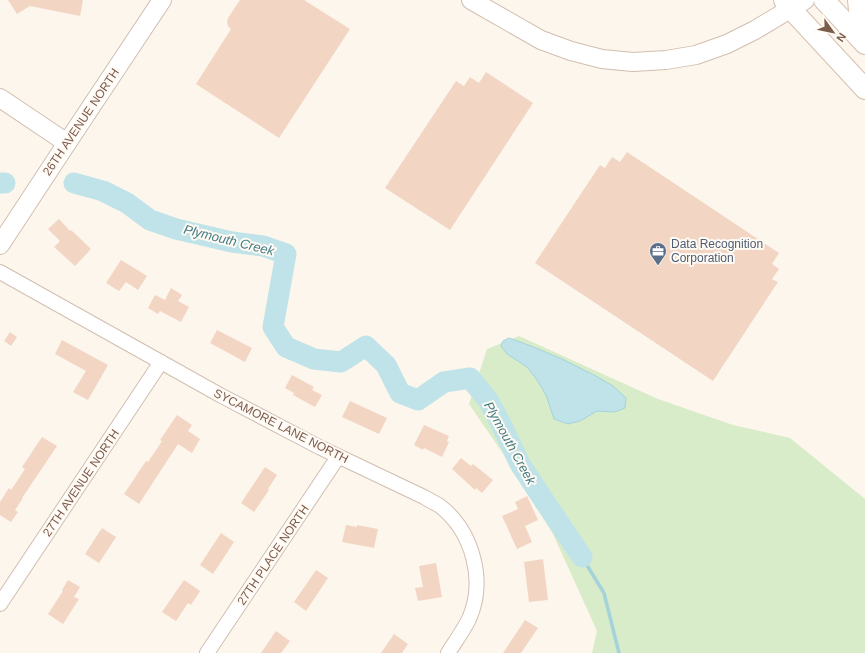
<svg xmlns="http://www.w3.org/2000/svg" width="865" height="653" font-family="Arial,sans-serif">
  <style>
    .green { fill: #d8ecc9 }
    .water { fill: #bfe3e8; stroke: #a5d3da }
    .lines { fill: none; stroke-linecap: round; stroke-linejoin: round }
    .stream { stroke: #a5d3da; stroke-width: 3.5 }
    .river { stroke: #bfe3e8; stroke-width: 21 }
    .building { fill: #f3d5c3 }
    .minor-casing { stroke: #d1beb0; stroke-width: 16 }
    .tertiary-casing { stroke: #d1beb0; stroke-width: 20 }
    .secondary-casing { stroke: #d6c0b0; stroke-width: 22 }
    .minor { stroke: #fff; stroke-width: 14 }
    .tertiary { stroke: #fff; stroke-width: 18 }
    .secondary { stroke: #fff; stroke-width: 20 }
    .labels { text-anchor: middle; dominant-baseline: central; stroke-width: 4; stroke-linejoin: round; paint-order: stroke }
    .street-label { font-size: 12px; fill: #7a5c4d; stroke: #fffaf3 }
    .service-label { font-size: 12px; fill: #4e5e75; stroke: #fffaf3; text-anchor: start }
    .water-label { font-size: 13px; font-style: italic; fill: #437c86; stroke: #fffaf3 }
  </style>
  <rect width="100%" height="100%" fill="#fdf6ec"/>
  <polygon class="green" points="519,336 658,399 733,425 790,438 865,499 865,653 592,653 597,631 553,534 506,458 469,404 487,349"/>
  <polygon class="water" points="509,338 531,346 562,359 596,376 613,386 626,398 625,408 615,412 597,411 580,421 568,424 554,419 546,395 537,380 527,367 507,354 501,346 503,341"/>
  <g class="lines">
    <polyline class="stream" points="582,557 604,593 619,653"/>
    <g class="river">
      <polyline points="0,183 5,183"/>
      <polyline points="74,183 103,191 127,203 150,220 176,229 232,242 263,246 286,254 273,327 286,347 314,359 341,362 366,346 386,365 400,393 418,400 444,382 470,378 488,400 502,426 520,464 543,499 582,557"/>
    </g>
  </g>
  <g class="building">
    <polygon points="8,0 83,0 80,16 30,6 17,14"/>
    <polygon points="240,0 304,0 350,29 279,138 196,84 231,29 228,26 227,22 228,18"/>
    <polygon points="486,72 533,103 450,230 385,188 456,81 464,86 470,77 479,83"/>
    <polygon points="627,152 779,253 772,264 779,269 772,279 778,282 713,381 535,263 600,165 605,168 612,157 620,162"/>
    <polygon points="59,219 70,231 71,230 91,249 75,266 54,247 60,241 48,229"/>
    <polygon points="121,260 147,276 138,290 126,282 119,291 106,283"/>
    <polygon points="171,288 182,295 178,301 189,307 181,322 160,311 158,314 148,308 155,295 165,300"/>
    <polygon points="217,330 252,348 245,362 210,343"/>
    <polygon points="10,332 17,337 11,346 4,341"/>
    <polygon points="62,340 108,365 88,400 73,392 86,371 55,354"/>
    <polygon points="292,375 314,387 312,390 322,395 315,407 293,395 294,393 285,388"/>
    <polygon points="350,401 387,418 379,434 342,417"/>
    <polygon points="177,415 192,425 188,431 200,439 192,453 178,444 139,504 124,494 146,461 148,462 162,441 160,440"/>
    <polygon points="424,425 449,436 447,441 449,442 442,457 424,448 423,450 414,445"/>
    <polygon points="42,437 57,446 22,498 23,498 15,510 18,512 11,522 0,515 0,502 9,488 11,490 25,469 22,467"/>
    <polygon points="461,458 471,466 473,464 493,480 482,493 476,488 475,490 452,469"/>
    <polygon points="265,467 277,475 268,489 269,490 254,512 241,503"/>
    <polygon points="527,496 538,520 525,526 532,542 517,549 502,516 518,509 515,502"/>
    <polygon points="346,525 357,527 357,525 378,529 374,548 342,542"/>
    <polygon points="102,528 116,537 99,563 85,554"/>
    <polygon points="221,533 234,542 213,574 200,565"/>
    <polygon points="543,559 548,600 529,602 524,562"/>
    <polygon points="436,563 442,597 418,601 415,588 423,587 419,566"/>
    <polygon points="316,570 328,578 306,611 294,602"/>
    <polygon points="68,580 80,587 74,597 79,599 63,624 48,614 63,591 62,590"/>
    <polygon points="184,580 200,591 191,605 188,603 176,621 162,612"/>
    <polygon points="525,620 538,628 521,653 503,653"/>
    <polygon points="276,631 290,641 281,653 261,653"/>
    <polygon points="394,634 408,644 402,653 381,653"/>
  </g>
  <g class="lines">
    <defs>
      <g id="minor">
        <path d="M0 272 220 395 321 448 424 497C429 500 435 503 440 506 473 532 486 581 469 619 463 631 455 642 448 653"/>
        <polyline points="0,604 161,362"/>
        <polyline points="207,653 338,457"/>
      </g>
      <g id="tertiary">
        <polyline points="471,0 541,40 571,51 602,59 633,62 666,60 696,55 727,44 755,30 805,0"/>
        <polyline points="0,98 67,143"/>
        <polyline points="0,245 67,143 162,0"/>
      </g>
      <g id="secondary">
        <polyline points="784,0 791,9 865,89"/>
        <polyline points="824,0 865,44"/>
        <polyline points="858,0 859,10 865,31"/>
      </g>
    </defs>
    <use href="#minor" class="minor-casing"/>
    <use href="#tertiary" class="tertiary-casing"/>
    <use href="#secondary" class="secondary-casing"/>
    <use href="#minor" class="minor"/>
    <use href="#tertiary" class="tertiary"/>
    <use href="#secondary" class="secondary"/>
  </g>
  <defs>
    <symbol id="office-pin" viewBox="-11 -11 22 30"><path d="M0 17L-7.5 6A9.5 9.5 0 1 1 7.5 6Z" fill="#5c6f8a" stroke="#fffaf3"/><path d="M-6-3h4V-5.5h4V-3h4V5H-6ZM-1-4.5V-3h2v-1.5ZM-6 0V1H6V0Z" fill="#fff"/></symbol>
  </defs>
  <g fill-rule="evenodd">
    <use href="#office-pin" x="648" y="241" width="20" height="27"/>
  </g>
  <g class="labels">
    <g class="street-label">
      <text transform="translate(81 122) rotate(-56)">26TH AVENUE NORTH</text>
      <text transform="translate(281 426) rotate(27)">SYCAMORE LANE NORTH</text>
      <text transform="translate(81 483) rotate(-56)">27TH AVENUE NORTH</text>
      <text transform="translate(273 555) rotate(-56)">27TH PLACE NORTH</text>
    </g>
    <g class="service-label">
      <text x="671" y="244">Data Recognition<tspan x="671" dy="14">Corporation</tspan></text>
    </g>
    <g class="water-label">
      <text transform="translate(229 240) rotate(14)">Plymouth Creek</text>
      <text transform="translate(510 443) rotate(61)">Plymouth Creek</text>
    </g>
  </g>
  <g transform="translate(833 32) rotate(123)" stroke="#fffaf3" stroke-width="3" paint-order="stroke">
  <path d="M0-3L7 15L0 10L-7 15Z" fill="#7a5c4d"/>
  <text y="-6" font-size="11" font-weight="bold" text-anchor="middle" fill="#7a5c4d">N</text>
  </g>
</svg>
